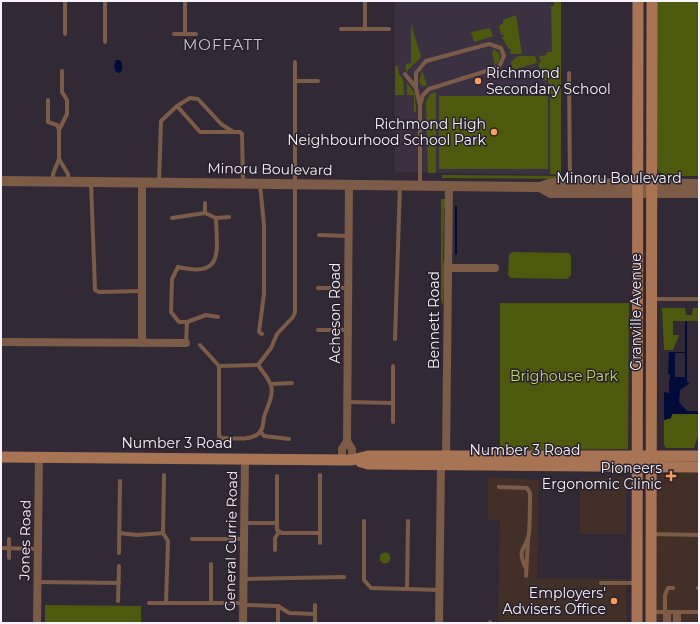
<svg xmlns="http://www.w3.org/2000/svg" width="700" height="624" font-family="Montserrat,sans-serif">
  <style>
    .commercial { fill: #423028 }
    .built { fill: #3b3143 }
    .green { fill: #4d5a0d }
    .water { fill: #000b3a; fill-rule: evenodd }
    .lines { fill: none; stroke-linecap: round; stroke-linejoin: round }
    .stream { stroke: #000b3a; stroke-width: 2 }
    .service { stroke: #7c5b47; stroke-width: 4 }
    .minor { stroke: #7c5b47; stroke-width: 8 }
    .tertiary { stroke: #7c5b47; stroke-width: 10 }
    .secondary { stroke: #a97454; stroke-width: 11 }
    .poi-dot { fill: #fd9c56; stroke: #27202c; stroke-width: 1.5 }
    .labels { text-anchor: middle; dominant-baseline: central; stroke-width: 3; stroke-linejoin: round; paint-order: stroke }
    .poi-label { font-size: 14px; fill: #f7f2fb; stroke: #27202c; text-anchor: end }
    .street-label { font-size: 14px; fill: #f7f2fb; stroke: #27202c }
    .park-label { font-size: 14px; fill: #c0da62; stroke: #27202c }
    .neighbourhood-label { font-size: 15px; letter-spacing: 1px; fill: #ccc3d3; stroke: #27202c }
  </style>
  <rect width="100%" height="100%" fill="#312a36"/>
  <g class="commercial">
    <polygon points="699,470 699,623 657,623 658,472 659,471"/>
    <polygon points="488,477 539,480 537,578 626,579 627,623 498,623 500,520 488,520"/>
    <polygon points="626,477 626,534 580,534 580,479"/>
  </g>
  <polygon class="built" points="395,1 561,1 561,175 399,172 395,174"/>
  <g class="green">
    <polygon points="554,1 561,1 561,175 550,174 550,93 548,80 553,78 543,81 538,63 541,62 539,56 547,55 547,52 552,52 551,6 554,6"/>
    <polygon points="657,1 699,1 699,176 667,176 659,172 657,167"/>
    <polygon points="516,15 522,54 510,54 511,49 509,49 502,38 504,36 503,34 501,35 499,25 503,24 503,20"/>
    <polygon points="411,23 421,57 406,72 406,64 411,63"/>
    <polygon points="490,28 493,36 474,42 471,32"/>
    <polygon points="494,49 500,55 499,61 495,66 492,53"/>
    <polygon points="518,56 535,56 537,63 513,70 511,62"/>
    <polygon points="395,66 398,66 399,74 403,79 404,95 395,95"/>
    <polygon points="422,70 427,86 422,86 419,82"/>
    <polygon points="407,83 415,94 416,112 414,112 414,95 407,95"/>
    <polygon points="435,92 436,94 436,173 428,173 426,102 430,94"/>
    <rect x="439" y="96" width="109" height="73"/>
    <polygon points="442,175 563,176 559,179 442,178"/>
    <path d="M441 199H446L444 212 443 260C446 263 443 297 443 305L441 300Z"/>
    <polygon points="513,252 569,253 571,256 571,275 567,279 511,278 508,275 509,254"/>
    <polygon points="500,303 629,303 628,449 500,450"/>
    <polygon points="662,308 685,308 686,315 692,315 693,308 699,308 699,321 673,321 673,335 679,335 673,350 664,350"/>
    <polygon points="672,414 699,414 699,433 694,448 666,448 664,445 664,420 671,418"/>
    <circle cx="385" cy="558" r="5.5"/>
    <polygon points="45,605 141,606 141,623 43,623 45,621"/>
  </g>
  <g class="water">
    <polygon points="116,60 120,60 122,63 122,70 120,73 116,72 114,66"/>
    <path d="M685 321H687V382L690 383 680 390 679 402 687 411H699V414H672L671 418 664 420V392L669 393V379H670V374H668L669 352H685ZM675 353H685V377H675Z"/>
  </g>
  <g class="lines">
    <polyline class="stream" points="456,254 456,207"/>
    <g class="service">
      <polyline points="341,29 389,29"/>
      <polyline points="365,29 365,1"/>
      <polyline points="65,34 65,1"/>
      <polyline points="174,34 196,34"/>
      <polyline points="185,34 185,1"/>
      <polyline points="105,42 105,1"/>
      <polyline points="569,73 570,183"/>
      <polyline points="405,74 416,88 420,105 420,184"/>
      <polyline points="295,81 318,81"/>
      <polyline points="416,88 416,73 426,61 489,44 501,48 504,56 499,67 429,89 423,95 420,105"/>
      <polyline points="48,100 48,122 57,125 59,130"/>
      <polyline points="177,106 190,98 198,99 221,124 232,131"/>
      <polyline points="295,144 320,144"/>
      <polyline points="59,159 68,174 69,181"/>
      <polyline points="53,180 53,174 59,159 59,130 67,114 67,100 62,92 62,71"/>
      <polyline points="91,182 95,290 99,292 142,291"/>
      <polyline points="159,182 161,121 177,106 200,132 240,132 242,134 243,183"/>
      <polyline points="260,184 264,225 264,294 259,332 262,334"/>
      <polyline points="205,213 205,203"/>
      <path d="M172 218 205 213 216 218C217 252 224 278 178 267L172 279 171 312 179 322H187L186 343"/>
      <polyline points="216,218 229,217"/>
      <polyline points="319,235 348,236"/>
      <polyline points="318,288 348,288"/>
      <polyline points="653,299 699,299"/>
      <polyline points="187,322 206,315 218,317"/>
      <polyline points="318,330 347,330"/>
      <polyline points="395,339 400,185"/>
      <polyline points="200,345 219,366"/>
      <path d="M258 365C275 388 275 388 265 414 262 421 265 429 258 434 248 441 233 438 222 438L219 436V366L258 365 271 348 277 334 293 317 295 312V62"/>
      <polyline points="271,384 292,383"/>
      <polyline points="348,402 393,403"/>
      <polyline points="393,422 393,366"/>
      <polyline points="260,431 264,436 289,439"/>
      <polyline points="164,475 163,533 168,541 166,603"/>
      <polyline points="320,475 320,543"/>
      <polyline points="277,476 277,530 282,533 320,533"/>
      <path d="M499 487 527 488 530 493C530 506 530 520 529 533 528 549 515 547 526 568"/>
      <polyline points="364,521 364,580 371,588 440,590"/>
      <polyline points="244,523 276,523"/>
      <polyline points="119,533 137,535 163,533"/>
      <polyline points="651,534 699,535"/>
      <polyline points="192,539 244,539"/>
      <polyline points="1,548 38,549"/>
      <polyline points="275,550 275,538 279,532"/>
      <polyline points="119,553 120,481"/>
      <polyline points="9,558 9,539"/>
      <polyline points="526,576 528,541"/>
      <polyline points="244,579 344,577"/>
      <polyline points="38,582 119,583"/>
      <polyline points="601,583 637,583"/>
      <polyline points="698,588 699,588"/>
      <polyline points="407,589 408,521"/>
      <polyline points="118,601 119,566"/>
      <polyline points="211,602 211,564"/>
      <polyline points="149,603 243,603"/>
      <polyline points="243,605 278,606 289,613 315,614"/>
      <polyline points="315,605 315,623"/>
      <polyline points="278,606 278,623"/>
      <polyline points="651,612 699,612"/>
      <polyline points="490,622 490,623"/>
      <polyline points="665,623 665,595 668,588 673,588"/>
      <polyline points="669,623 669,612"/>
      <polyline points="675,623 675,612"/>
      <polyline points="679,623 679,612"/>
    </g>
    <g class="minor">
      <polyline points="448,268 495,268"/>
      <polyline points="1,342 186,343"/>
      <polyline points="142,343 142,182"/>
      <polyline points="347,441 352,449 352,460"/>
      <polyline points="446,456 449,185"/>
      <polyline points="342,460 342,449 347,441 349,184"/>
      <polyline points="37,623 39,457"/>
      <polyline points="243,623 245,459"/>
      <polyline points="439,623 441,465"/>
    </g>
    <g class="tertiary">
      <polyline points="1,181 540,187 552,183 699,184"/>
      <polyline points="540,187 551,193 699,193"/>
    </g>
    <g class="secondary">
      <polyline points="1,457 352,460 368,456 699,456"/>
      <polyline points="361,462 368,464 699,467"/>
      <polyline points="637,623 638,1"/>
      <polyline points="651,623 652,1"/>
    </g>
  </g>
  <g class="poi-dot">
    <circle cx="478" cy="81" r="4"/>
    <circle cx="494" cy="132" r="4"/>
    <path d="M669 470h4v4h4v4h-4v4h-4v-4h-4v-4h4z"/>
    <circle cx="614" cy="601" r="4"/>
  </g>
  <g class="labels">
    <g class="poi-label">
      <text x="486" y="73" text-anchor="start">Richmond<tspan x="486" dy="16">Secondary School</tspan></text>
      <text x="486" y="124">Richmond High<tspan x="486" dy="16">Neighbourhood School Park</tspan></text>
      <text x="662" y="468">Pioneers<tspan x="662" dy="16">Ergonomic Clinic</tspan></text>
      <text x="606" y="593">Employers'<tspan x="606" dy="16">Advisers Office</tspan></text>
    </g>
    <g class="street-label">
      <text transform="translate(270 169) rotate(1)">Minoru Boulevard</text>
      <text x="619" y="178">Minoru Boulevard</text>
      <text transform="translate(636 312) rotate(-90)">Granville Avenue</text>
      <text transform="translate(335 313) rotate(-90)">Acheson Road</text>
      <text transform="translate(434 320) rotate(-90)">Bennett Road</text>
      <text x="177" y="443">Number 3 Road</text>
      <text x="525" y="450">Number 3 Road</text>
      <text transform="translate(25 540) rotate(-89)">Jones Road</text>
      <text transform="translate(231 541) rotate(-89)">General Currie Road</text>
    </g>
    <g class="park-label">
      <text x="564" y="376">Brighouse Park</text>
    </g>
    <g class="neighbourhood-label">
      <text x="223" y="44">MOFFATT</text>
    </g>
  </g>
  <rect width="700" height="624" fill="none" stroke="#f7f2fb" stroke-width="4"/>
</svg>
